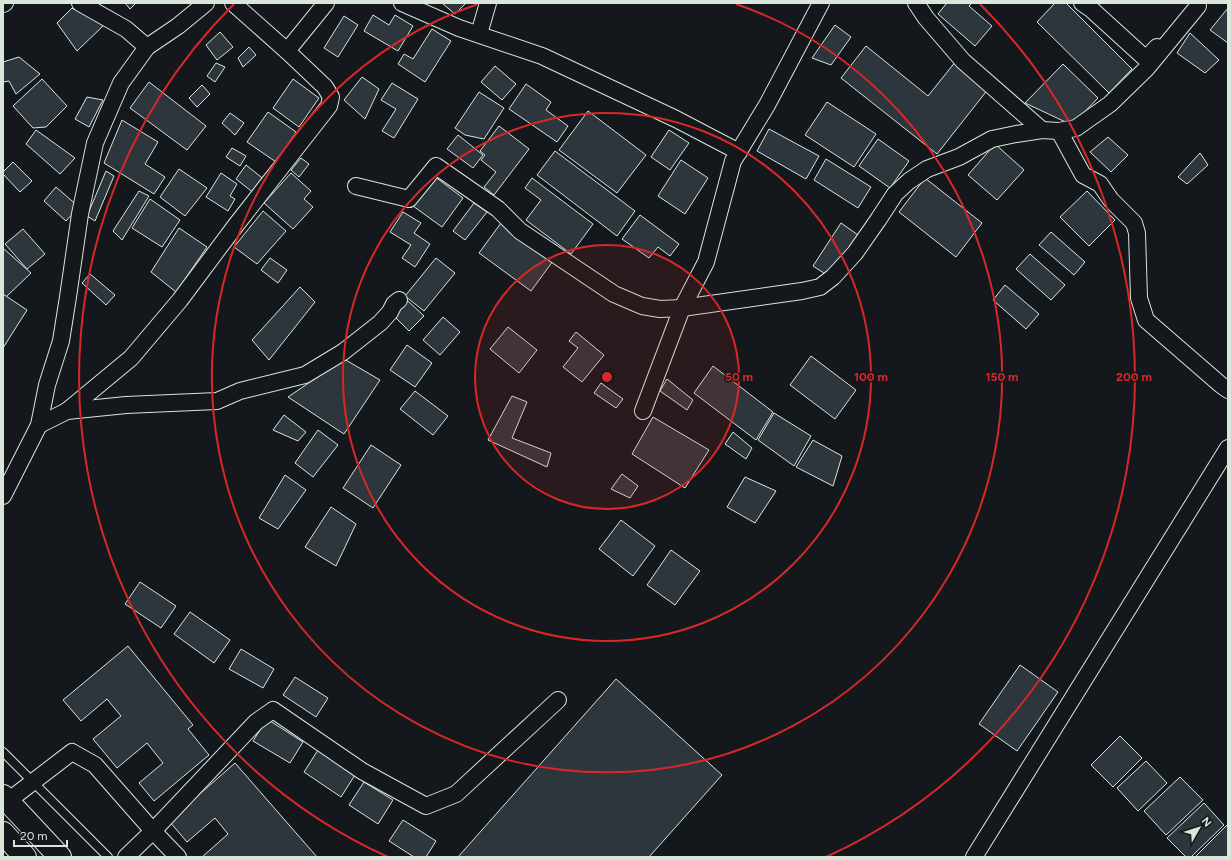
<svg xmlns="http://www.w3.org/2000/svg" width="1231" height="860" font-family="Figtree,sans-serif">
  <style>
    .building { fill: #2c363c; stroke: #d8e6dc }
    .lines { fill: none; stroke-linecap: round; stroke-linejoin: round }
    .lane-casing { stroke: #d8e6dc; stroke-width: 10 }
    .street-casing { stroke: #d8e6dc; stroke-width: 18 }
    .primary-casing { stroke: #d8e6dc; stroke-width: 24 }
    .lane { stroke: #14181c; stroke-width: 8 }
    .street { stroke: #14181c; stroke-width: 16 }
    .primary { stroke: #14181c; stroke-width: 22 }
    .ring { fill: none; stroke: #d62828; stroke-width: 2 }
    .centre { fill: #d62828; stroke: #14181c; stroke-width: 2 }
    .ring-label { font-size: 12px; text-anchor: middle; font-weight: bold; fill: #d62828; stroke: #14181c; stroke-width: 3; stroke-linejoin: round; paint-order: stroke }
  </style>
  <rect width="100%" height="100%" fill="#14181c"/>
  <g class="building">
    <polygon points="125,3 136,3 130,9"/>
    <polygon points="444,3 466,3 455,14 443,4"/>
    <polygon points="945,3 972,3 969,6 992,26 975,46 938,14 946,4"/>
    <polygon points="1055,3 1066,3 1132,69 1109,93 1037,22"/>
    <polygon points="72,8 104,25 77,51 57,23"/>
    <polygon points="1228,8 1228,43 1210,30"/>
    <polygon points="373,15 389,25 395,15 413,26 398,51 364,31"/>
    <polygon points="344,16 358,25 338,57 324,48"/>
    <polygon points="835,25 851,37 831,65 812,58"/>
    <polygon points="432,29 451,41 425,82 398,64 404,54 413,59"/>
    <polygon points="220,32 233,47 217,60 206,45"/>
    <polygon points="1190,33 1219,60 1205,73 1177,53"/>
    <polygon points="866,46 928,96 956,61 989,88 937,154 841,78"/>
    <polygon points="249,47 256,55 243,67 238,58"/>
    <polygon points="19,57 40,74 16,94 9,81 3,82 3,62"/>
    <polygon points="216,63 225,67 215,82 207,76"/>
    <polygon points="1063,64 1098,98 1072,125 1025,103"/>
    <polygon points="495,66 516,84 502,100 481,82"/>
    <polygon points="362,77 379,89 365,119 344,100"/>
    <polygon points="42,79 67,106 46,127 33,128 13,106"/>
    <polygon points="293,79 319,98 299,127 273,108"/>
    <polygon points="149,82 206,126 187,150 130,108"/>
    <polygon points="392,83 418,99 394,138 382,131 396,109 381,100"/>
    <polygon points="526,84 551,102 546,110 568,126 557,142 509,109"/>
    <polygon points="202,85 210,94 197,107 189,98"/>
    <polygon points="479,92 504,108 484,139 465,135 455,128"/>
    <polygon points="87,97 103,100 89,127 75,119"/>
    <polygon points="827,102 876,134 854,167 805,135"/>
    <polygon points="588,111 646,155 617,193 559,150"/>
    <polygon points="268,112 296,132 276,162 247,142"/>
    <polygon points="230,113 244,123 235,135 222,123"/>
    <polygon points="122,120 158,142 145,164 165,177 154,194 104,163"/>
    <polygon points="499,126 529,149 494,195 484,187 496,172 481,160 485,155 480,151"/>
    <polygon points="769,129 819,156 806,179 757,151"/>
    <polygon points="36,130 75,158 60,174 26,144"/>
    <polygon points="669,130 689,143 670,170 651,157"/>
    <polygon points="458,135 483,155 473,168 447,149"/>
    <polygon points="1108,137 1128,155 1111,172 1090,152"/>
    <polygon points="878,139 909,161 890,188 859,166"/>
    <polygon points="995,144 1024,170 997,200 968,175"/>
    <polygon points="232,148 246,156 240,166 226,157"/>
    <polygon points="555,151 635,211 617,236 537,175"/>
    <polygon points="1200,153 1208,165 1187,184 1178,177"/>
    <polygon points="301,158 309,164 299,177 291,170"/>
    <polygon points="826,159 871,187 858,208 814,180"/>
    <polygon points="681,160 708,178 685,214 658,196"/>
    <polygon points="13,162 32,181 20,192 3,174 3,172"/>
    <polygon points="246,165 266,181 255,194 236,179"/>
    <polygon points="179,169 207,188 185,216 160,197"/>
    <polygon points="106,171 114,176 95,221 87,216"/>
    <polygon points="221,173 237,184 230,196 235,199 228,211 206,197"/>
    <polygon points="291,173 311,191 304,199 313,207 293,229 264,203"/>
    <polygon points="434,176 463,198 442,227 413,206"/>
    <polygon points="532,178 593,224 571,254 526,220 541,200 525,188"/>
    <polygon points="925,178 982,223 956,257 899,212"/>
    <polygon points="56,187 79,207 66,221 44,201"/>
    <polygon points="139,191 149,196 122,240 113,231"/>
    <polygon points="1087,191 1115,220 1089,246 1060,217"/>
    <polygon points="150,199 180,220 162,247 132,228"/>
    <polygon points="474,203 487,212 465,240 453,231"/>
    <polygon points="263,211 286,231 257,264 234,247"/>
    <polygon points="403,212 421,223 414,233 430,244 415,267 402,258 411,245 390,232"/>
    <polygon points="640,215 679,244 670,256 658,247 649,258 622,239"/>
    <polygon points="501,223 553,261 531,291 479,253"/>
    <polygon points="841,223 858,235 830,277 813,266"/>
    <polygon points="179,228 207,247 176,292 151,272"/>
    <polygon points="23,229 45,254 27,269 5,244"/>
    <polygon points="1051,232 1085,262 1074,275 1039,245"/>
    <polygon points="3,248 31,273 6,297 3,294"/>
    <polygon points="1030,254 1065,285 1051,300 1016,269"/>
    <polygon points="270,258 287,270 278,283 261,270"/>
    <polygon points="436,258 455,273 424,311 405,296"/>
    <polygon points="90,274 115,295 106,305 82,283"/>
    <polygon points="1005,285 1039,314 1026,329 993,300"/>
    <polygon points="300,287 315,302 269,360 252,340"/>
    <polygon points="3,294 27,310 3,348"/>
    <polygon points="408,301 424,316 409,331 394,316"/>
    <polygon points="443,317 460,332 440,355 423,340"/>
    <polygon points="508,327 537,350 519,373 490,349"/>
    <polygon points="576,332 604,355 582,382 563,367 578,348 569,341"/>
    <polygon points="407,345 432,363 415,387 390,370"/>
    <polygon points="811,356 856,390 835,419 790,385"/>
    <polygon points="344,359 380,380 344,434 288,397"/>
    <polygon points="713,366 773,412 756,440 694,393"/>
    <polygon points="667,379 693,400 687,410 660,391"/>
    <polygon points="601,383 623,399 616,408 594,393"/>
    <polygon points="415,391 448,416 433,435 400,409"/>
    <polygon points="512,396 527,402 512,438 551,453 547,467 488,440"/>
    <polygon points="774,413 811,436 794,466 758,440"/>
    <polygon points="284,415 306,432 298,441 273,430"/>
    <polygon points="653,417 709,450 685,488 632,454"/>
    <polygon points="318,430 338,445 313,477 295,463"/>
    <polygon points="733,432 752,448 746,459 725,444"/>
    <polygon points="813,440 842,456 833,486 796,467"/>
    <polygon points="371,445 401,465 373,508 343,488"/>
    <polygon points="622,474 638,486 630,498 611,489"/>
    <polygon points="285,475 306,490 278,529 259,518"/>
    <polygon points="745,477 776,491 755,523 727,507"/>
    <polygon points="331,507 356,524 336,566 305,547"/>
    <polygon points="621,520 655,546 633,576 599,549"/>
    <polygon points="671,550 700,571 675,605 647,585"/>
    <polygon points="140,582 176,606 161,628 125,604"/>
    <polygon points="190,612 230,640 214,663 174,634"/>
    <polygon points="128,646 193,725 188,729 209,755 154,801 139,783 163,763 147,743 117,768 93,739 121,716 107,699 81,721 63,700"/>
    <polygon points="241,649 274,669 263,688 229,669"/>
    <polygon points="1020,665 1058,692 1017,751 979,724"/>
    <polygon points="295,677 328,698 316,717 283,695"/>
    <polygon points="616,679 722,775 649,857 458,857"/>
    <polygon points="267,719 303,742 290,763 253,741"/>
    <polygon points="1120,736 1142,758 1113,787 1091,765"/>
    <polygon points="318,750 355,775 341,797 304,772"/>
    <polygon points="1146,761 1167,783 1138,811 1117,788"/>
    <polygon points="235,763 317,857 202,857 228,834 215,818 187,842 169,821"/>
    <polygon points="1180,777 1203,800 1166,835 1144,811"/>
    <polygon points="364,782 393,800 378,824 349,805"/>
    <polygon points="1204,803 1224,825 1191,857 1186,857 1167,838"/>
    <polygon points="403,820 436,841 426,857 414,857 389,841"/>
    <polygon points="1228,824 1228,857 1195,857"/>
  </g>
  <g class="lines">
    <defs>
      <polyline id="lane" points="3,752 108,857"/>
      <g id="street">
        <polyline points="80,3 126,29 147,47"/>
        <polyline points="402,3 459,28 542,56 676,119 739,152"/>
        <polyline points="916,3 926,18 963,61 1042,130"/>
        <polyline points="1082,3 1091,9 1146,59 1157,47"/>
        <polyline points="3,4 5,3"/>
        <polyline points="479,34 488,3"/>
        <polyline points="287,51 326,3"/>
        <polyline points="1059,131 1083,175 1100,184 1111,200 1134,223 1137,233 1139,298 1146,320 1221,385 1228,390"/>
        <polyline points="356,186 409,199 436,166 498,209 520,231 614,294 642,306 660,309 682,308 802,291 820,287 833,277 855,253 878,220 895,194 909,181 927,169 959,157 992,139 1016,134 1042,130 1059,131 1076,128 1110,104 1147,68 1198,6"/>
        <polyline points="67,411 131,358 180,300 236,225 329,106 331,97 325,87 287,51 233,3"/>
        <polyline points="643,411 682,308 706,262 733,161 767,105 821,3"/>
        <polyline points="39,425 67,411 126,405 217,401 240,391 305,375 343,352 380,323 390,312 394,304 399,300"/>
        <polyline points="3,496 39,425 47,385 61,341 68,297 80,214 95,143 121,83 147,47 178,26 206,3"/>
        <polyline points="8,801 72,752 95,765 153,831 126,857"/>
        <polyline points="178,857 153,831 256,722 273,710 362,771 426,806 456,794 558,700"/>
        <polyline points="974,857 1228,448"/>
      </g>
      <g id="primary">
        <polyline points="3,796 60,857"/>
        <polyline points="3,833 25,857"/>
      </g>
    </defs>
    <use href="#lane" class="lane-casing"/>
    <use href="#street" class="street-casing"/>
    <use href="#primary" class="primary-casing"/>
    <use href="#lane" class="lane"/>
    <use href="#street" class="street"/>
    <use href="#primary" class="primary"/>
  </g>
  <circle cx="607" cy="377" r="132" fill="#d62828" fill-opacity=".12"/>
  <g class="ring">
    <circle cx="607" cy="377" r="132"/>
    <circle cx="607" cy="377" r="264"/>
    <path d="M736 4A395 395 0 1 1 478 4"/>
    <path d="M388 857A527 527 0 0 1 234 4M980 4A527 527 0 0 1 826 857"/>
  </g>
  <circle cx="607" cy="377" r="6" class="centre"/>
  <g class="ring-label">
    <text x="739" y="381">50 m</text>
    <text x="871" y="381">100 m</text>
    <text x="1002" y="381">150 m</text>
    <text x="1134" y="381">200 m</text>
  </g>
  <rect width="1231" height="860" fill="none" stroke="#d8e6dc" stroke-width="8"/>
  <g transform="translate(1199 828) rotate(51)" stroke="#14181c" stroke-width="3" paint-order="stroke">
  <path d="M0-3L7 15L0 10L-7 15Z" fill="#d8e6dc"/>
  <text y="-6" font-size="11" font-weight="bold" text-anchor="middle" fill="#d8e6dc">N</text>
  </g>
  <path d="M14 840v6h53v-6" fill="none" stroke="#d8e6dc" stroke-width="2"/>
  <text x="20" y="840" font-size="12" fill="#d8e6dc" stroke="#14181c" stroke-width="3" paint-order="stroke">20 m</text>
</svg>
